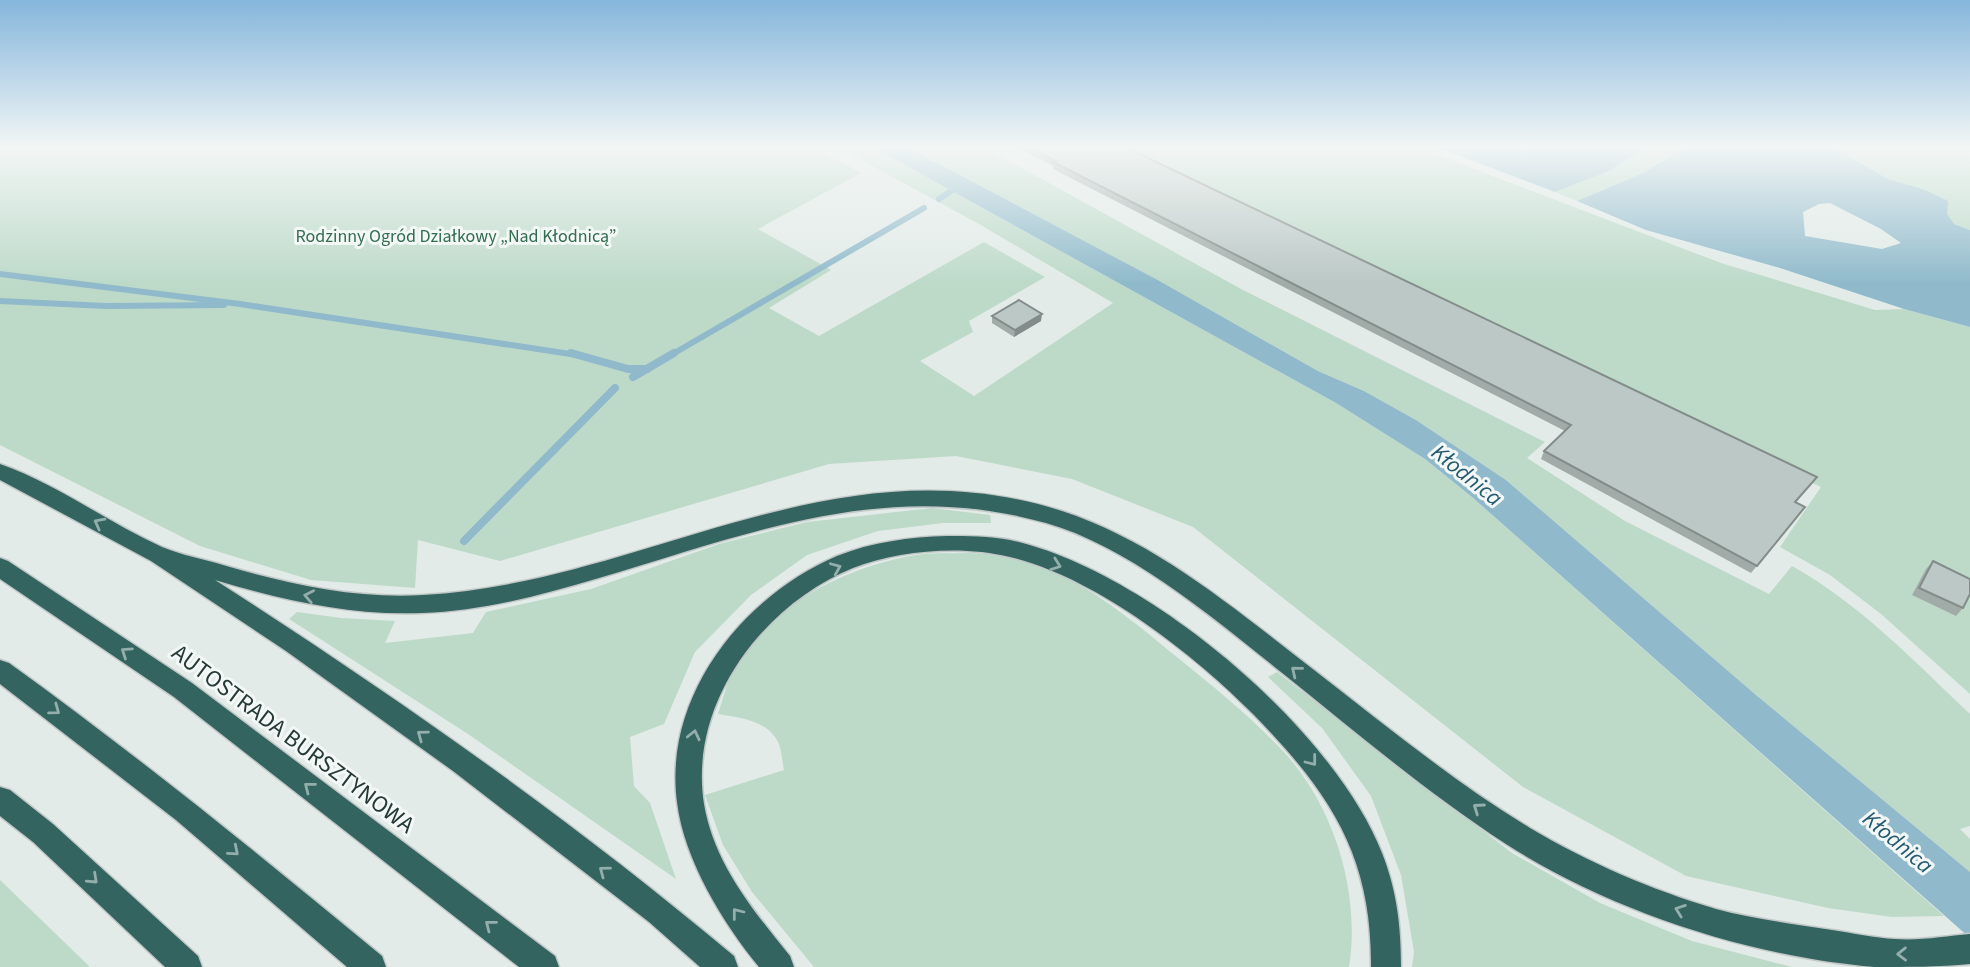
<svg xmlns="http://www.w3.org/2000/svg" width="1970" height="967" font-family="'Source Sans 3',sans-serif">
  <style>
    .green { fill: #bddac9 }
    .water { fill: #90bacb; fill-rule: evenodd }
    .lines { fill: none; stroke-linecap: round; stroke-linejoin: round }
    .stream-far1 { stroke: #90bacb; stroke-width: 6 }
    .stream { stroke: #90bacb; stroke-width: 8 }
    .highway-casing { stroke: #c2c8c7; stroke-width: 3 }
    .highway { fill: #336460; fill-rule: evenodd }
    .wall { fill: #a1aca9 }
    .shaded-wall { fill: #838c8a }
    .building { fill: #bbc8c5; stroke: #838c8a; stroke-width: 2 }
    .oneway { stroke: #93aeab }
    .labels { text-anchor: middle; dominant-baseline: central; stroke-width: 6; stroke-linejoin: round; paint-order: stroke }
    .far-park-label { font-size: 18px; fill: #326d51; stroke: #f3f8f6 }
    .water-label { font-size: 23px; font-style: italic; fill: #245a71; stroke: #f3f8f6 }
    .near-street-label { font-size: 24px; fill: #243a37; stroke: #f3f8f6 }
  </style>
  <rect width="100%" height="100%" fill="#e2ebe8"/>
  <g class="green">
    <polygon points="0,148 815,148 861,173 758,229 831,270 769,308 819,336 984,242 1045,277 969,321 973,332 920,361 974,396 1113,303 979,224 839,148 874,148 1336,403 1425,459 1472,497 1944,916 1892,917 1828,908 1686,876 1523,787 1193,527 1072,479 956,456 829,464 500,561 418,540 415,588 311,580 200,546 0,445"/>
    <path d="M909 148H983L1020 167 1243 290 1545 442 1527 458 1625 521 1769 594 1792 566C1860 604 1914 661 1970 714V826L1960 829 1970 839V872L1756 695 1506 480 1416 420 1364 391 1318 371 1156 279Z"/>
    <polygon points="1122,148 1419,148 1721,263 1875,310 1904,309 1970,327 1970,694 1881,614 1830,575 1780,547 1821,487"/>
    <polygon points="1639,148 1684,148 1643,173 1577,201 1555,192 1609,171 1639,153"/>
    <polygon points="1834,148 1970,148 1970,230 1954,224 1923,189 1888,179"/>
    <polygon points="932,508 990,515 991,523 943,523 878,531 807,555 751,595 695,652 664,724 630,737 634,786 650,803 676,879 468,734 289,619 297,612 341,618 395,621 385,643 473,633 486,612 591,589 719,544 807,522"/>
    <path d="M969 553C983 554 998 554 1011 557 1076 572 1128 617 1178 658 1214 687 1251 717 1282 750 1334 805 1361 893 1349 967H814L752 892 723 845 705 795 784 770C782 762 782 750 778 742 767 720 740 718 718 714 723 699 727 682 734 668 768 606 842 569 910 556 929 552 950 554 969 553Z"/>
    <polygon points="1277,672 1512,853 1600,903 1692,941 1792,967 1412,967 1414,952 1401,875 1371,796 1322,728 1268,677"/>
    <polygon points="0,880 90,967 0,967"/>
  </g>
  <g class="water">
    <polygon points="874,148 909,148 1156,279 1318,371 1364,391 1416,420 1506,480 1756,695 1970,872 1970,938 1472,497 1425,459 1336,403"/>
    <polygon points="1439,148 1639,148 1639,152 1609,171 1555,192"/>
    <path d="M1684 148H1834L1888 179 1923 189 1948 201 1947 214 1954 224 1970 230V327L1904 309 1780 268 1646 230 1577 201 1643 173ZM1830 203 1881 229 1901 243 1882 249 1805 236 1803 212 1819 204Z"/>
  </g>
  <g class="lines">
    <g class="stream-far1">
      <polyline points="939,199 959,186"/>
      <polyline points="0,274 240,304 577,355"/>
      <polyline points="0,301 106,306 224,305"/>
      <polyline points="671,355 924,208"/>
    </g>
    <g class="stream">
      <polyline points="571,353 628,369 647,369"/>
      <polyline points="633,377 674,353"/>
      <polyline points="464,541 615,388"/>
    </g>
    <defs>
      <g id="highway">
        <path d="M0 464C57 484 107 522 162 547 181 555 203 559 223 565 288 584 355 599 423 595 645 583 832 438 1062 511 1157 542 1236 610 1314 670 1384 724 1454 782 1530 828 1587 862 1652 890 1716 909 1753 919 1794 924 1832 930 1853 933 1874 938 1895 939 1920 941 1946 936 1970 934V964C1939 967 1906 967 1875 967 1752 957 1610 911 1506 844 1429 794 1358 734 1286 676 1218 622 1131 547 1046 523 886 478 751 533 599 578 542 595 482 611 422 613 351 616 283 600 215 580 394 695 571 819 734 956L738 967H700L649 922 453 771 286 651 151 561 0 480Z"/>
        <path d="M947 536C968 536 989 536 1010 540 1144 569 1332 726 1382 853 1397 891 1401 927 1401 967H1371C1372 855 1330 793 1254 715 1194 654 1095 577 1010 557 962 545 899 550 853 568 763 605 688 703 704 804 714 864 753 910 790 956L794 967H759C723 923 684 860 677 802 663 696 743 596 837 556 872 542 910 537 947 536Z"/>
        <polygon points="0,558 8,561 192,683 555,956 559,967 519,967 174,697 0,579"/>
        <path d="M0 660 9 663C138 756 260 855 382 956L386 967H347L176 820 0 684Z"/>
        <polygon points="0,787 10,790 53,824 198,956 202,967 165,967 33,842 0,816"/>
      </g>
    </defs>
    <use href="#highway" class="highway-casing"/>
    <use href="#highway" class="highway"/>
  </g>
  <g class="wall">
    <polygon points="1018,148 1127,148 1817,477 1796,502 1800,514 1751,573 1541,459 1544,451 1565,431 1053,169 1053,166"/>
    <polygon points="992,316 1041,321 1014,337 992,323"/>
    <polygon points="1933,561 1963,608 1956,616 1912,595 1926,569"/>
  </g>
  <polygon class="shaded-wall" points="1042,314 1041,321 1014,337 1015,330"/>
  <g class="building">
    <polygon points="1030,148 1127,148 1817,477 1795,502 1805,507 1757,566 1544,451 1571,425 1053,162 1056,161"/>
    <polygon points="1019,300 1042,314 1015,330 992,316"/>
    <polygon points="1933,561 1970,579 1970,594 1963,608 1919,588"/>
  </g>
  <defs><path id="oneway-chevron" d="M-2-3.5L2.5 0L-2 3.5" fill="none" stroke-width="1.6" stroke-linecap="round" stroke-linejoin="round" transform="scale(1.75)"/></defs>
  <g class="oneway">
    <use href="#oneway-chevron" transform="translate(99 523) rotate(-152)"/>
    <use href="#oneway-chevron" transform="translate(1056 565) rotate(20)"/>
    <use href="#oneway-chevron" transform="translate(836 568) rotate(-23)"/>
    <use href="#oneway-chevron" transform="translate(309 596) rotate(-169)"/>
    <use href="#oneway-chevron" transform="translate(126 652) rotate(-146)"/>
    <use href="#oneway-chevron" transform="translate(1296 671) rotate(-141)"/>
    <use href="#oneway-chevron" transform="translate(55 710) rotate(36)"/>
    <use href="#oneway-chevron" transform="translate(422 735) rotate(-144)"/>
    <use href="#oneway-chevron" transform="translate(694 735) rotate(-77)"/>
    <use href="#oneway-chevron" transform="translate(1312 761) rotate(52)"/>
    <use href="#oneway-chevron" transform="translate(309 787) rotate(-142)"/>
    <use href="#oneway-chevron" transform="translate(1478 808) rotate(-145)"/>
    <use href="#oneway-chevron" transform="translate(234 851) rotate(40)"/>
    <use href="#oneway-chevron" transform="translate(604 871) rotate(-143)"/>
    <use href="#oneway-chevron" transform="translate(93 879) rotate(43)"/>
    <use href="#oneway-chevron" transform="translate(1680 910) rotate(-160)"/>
    <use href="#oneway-chevron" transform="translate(737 913) rotate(-128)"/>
    <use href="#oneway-chevron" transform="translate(490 925) rotate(-142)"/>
    <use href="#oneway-chevron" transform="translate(1902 954) rotate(179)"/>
  </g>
  <linearGradient id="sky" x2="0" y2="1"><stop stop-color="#85b6dc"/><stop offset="0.52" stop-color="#f2f6f5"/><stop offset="1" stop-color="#f2f6f5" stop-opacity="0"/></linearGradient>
  <rect width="1970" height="283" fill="url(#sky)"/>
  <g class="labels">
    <g class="far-park-label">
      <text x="456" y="236">Rodzinny Ogród Działkowy „Nad Kłodnicą”</text>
    </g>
    <g class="water-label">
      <text transform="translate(1467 475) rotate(39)">Kłodnica</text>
      <text transform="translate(1898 842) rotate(40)">Kłodnica</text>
    </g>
    <g class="near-street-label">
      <text transform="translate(293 739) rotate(37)">AUTOSTRADA BURSZTYNOWA</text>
    </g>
  </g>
</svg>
